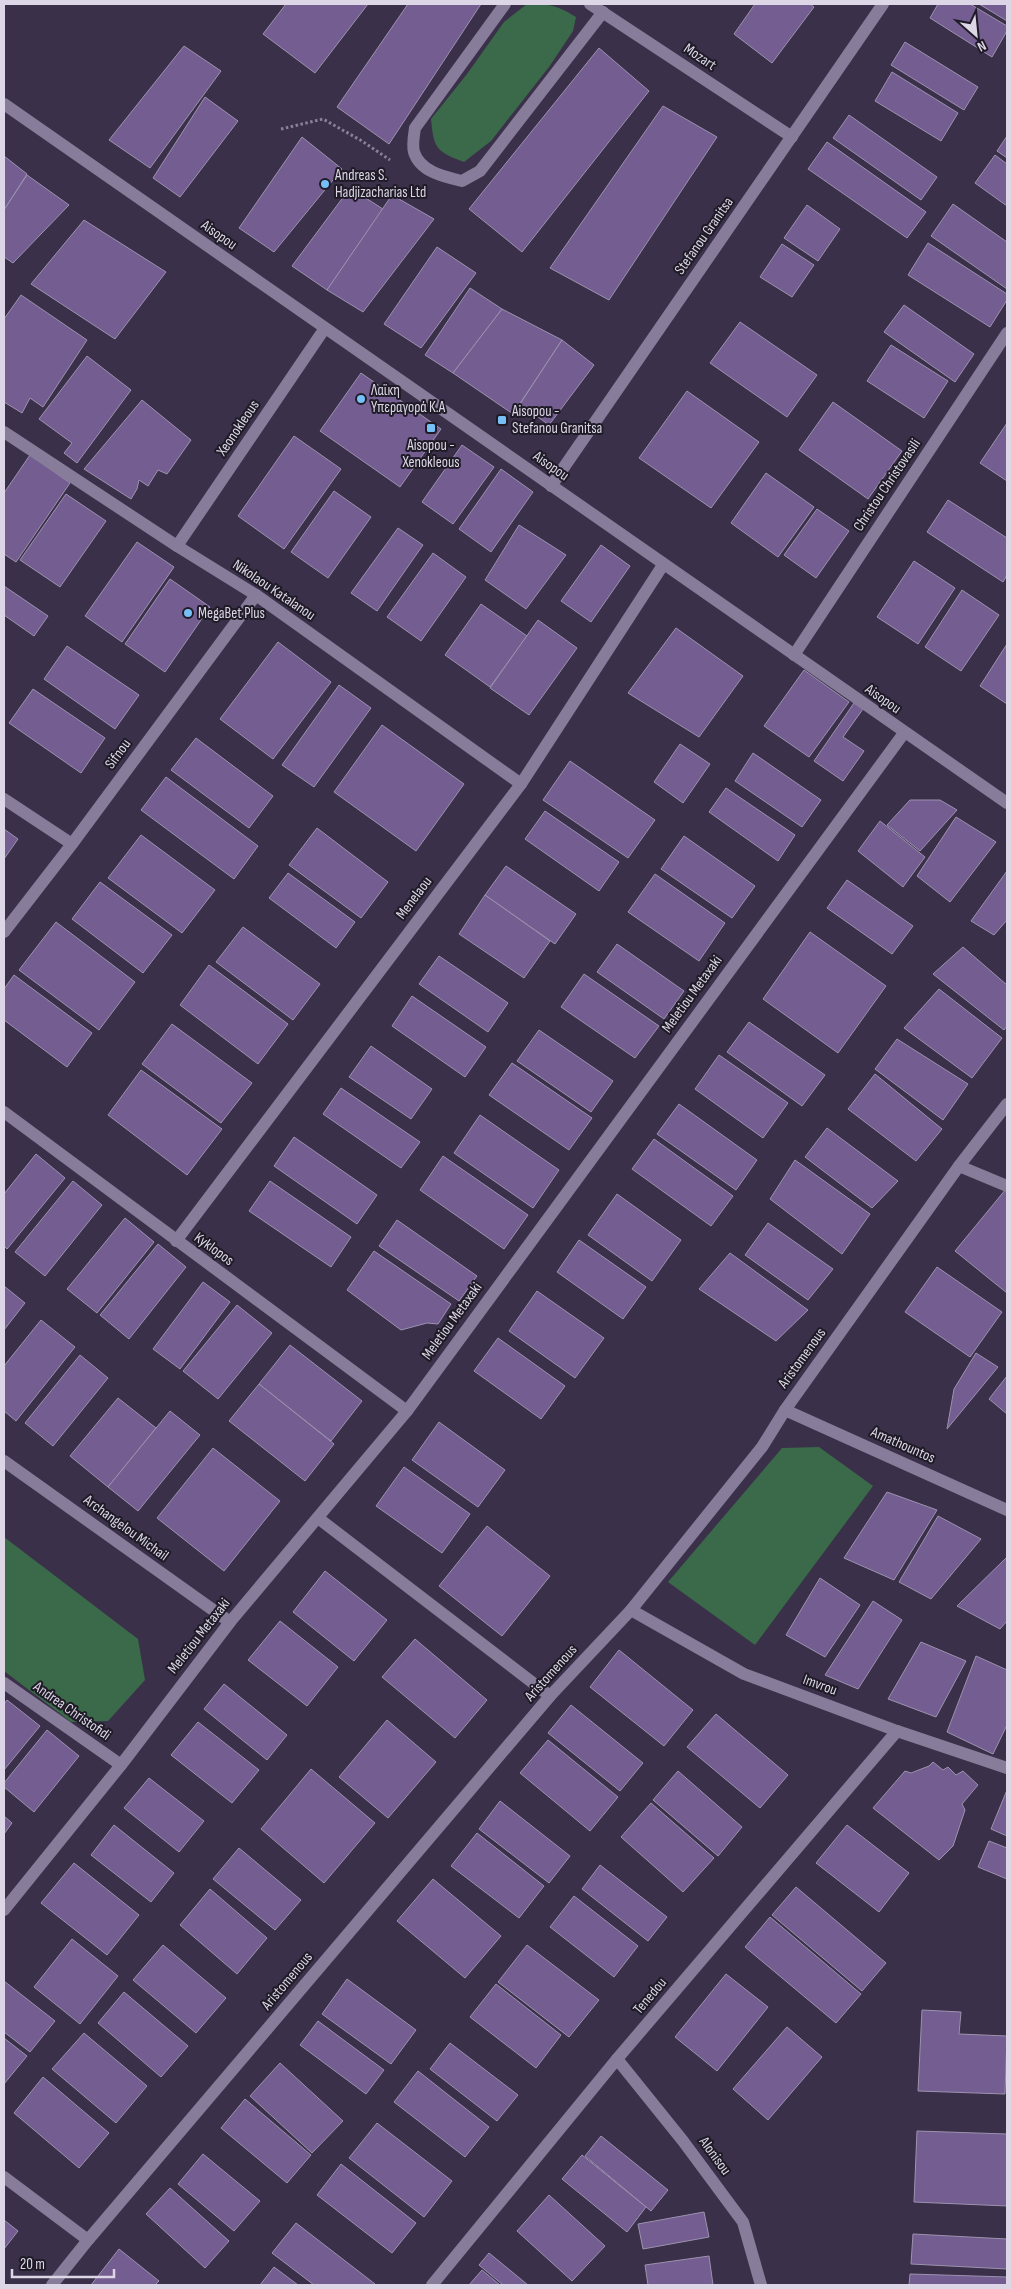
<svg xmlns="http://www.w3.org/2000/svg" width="1011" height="2289" font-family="'Sofia Sans Condensed',sans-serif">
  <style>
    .green { fill: #3a6a49 }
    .building { fill: #735d91; stroke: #9d92af }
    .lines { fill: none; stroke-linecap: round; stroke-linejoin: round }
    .path { stroke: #898196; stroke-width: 3; stroke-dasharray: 2.5 2.5; stroke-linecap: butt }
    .minor { stroke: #877c99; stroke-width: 12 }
    .poi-dot { fill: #77bff7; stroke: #1f1b26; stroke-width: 2 }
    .labels { text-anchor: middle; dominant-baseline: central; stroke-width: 4; stroke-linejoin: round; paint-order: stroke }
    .street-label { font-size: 15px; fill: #dcd6e6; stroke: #1f1b26 }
    .poi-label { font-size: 15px; fill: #dcd6e6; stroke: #1f1b26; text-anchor: start }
  </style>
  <rect width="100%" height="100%" fill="#3a3049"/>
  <g class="green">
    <path d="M527 4C549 4 557 5 576 17L573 31 549 67 491 141 464 162C435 151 434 148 431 119L467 74 504 22Z"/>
    <polygon points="819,1447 873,1486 755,1645 668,1582 782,1448"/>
    <polygon points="4,1537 138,1639 145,1680 108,1721 71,1722 4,1671"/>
  </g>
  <g class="building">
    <polygon points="286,4 368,4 315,73 263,34"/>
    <polygon points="408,4 481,4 389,144 337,107"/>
    <polygon points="755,4 810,4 814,7 772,63 734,34"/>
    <polygon points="938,4 970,4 1007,26 1007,31 992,57 930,18"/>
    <polygon points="979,4 1007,4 1007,21"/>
    <polygon points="905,42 978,87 964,110 891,65"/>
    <polygon points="184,46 221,71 150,168 109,140"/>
    <polygon points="599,48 649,91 522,252 469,209"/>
    <polygon points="892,72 958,113 941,141 875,101"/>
    <polygon points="205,97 238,121 180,197 153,178"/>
    <polygon points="663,106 717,137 609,300 550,268"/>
    <polygon points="849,115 937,177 921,200 833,138"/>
    <polygon points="1007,136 1007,158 997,151"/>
    <polygon points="302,137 342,169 274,252 239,228"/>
    <polygon points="827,142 926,212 907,238 808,169"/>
    <polygon points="995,155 1007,164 1007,206 975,183"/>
    <polygon points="4,156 27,174 4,210"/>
    <polygon points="27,175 69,205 13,263 4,257 4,210"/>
    <polygon points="350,188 383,209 327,290 292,266"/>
    <polygon points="392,195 434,219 363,312 327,290"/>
    <polygon points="953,204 1007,242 1007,289 931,236"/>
    <polygon points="807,205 840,229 818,261 784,238"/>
    <polygon points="84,220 166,272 115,339 31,284"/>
    <polygon points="928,243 1007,294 1007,300 990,327 908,275"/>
    <polygon points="782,244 814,265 792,297 760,277"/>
    <polygon points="437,247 476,273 421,348 384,324"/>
    <polygon points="470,288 502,309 453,373 425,355"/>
    <polygon points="21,295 87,340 43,407 30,398 22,413 4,402 4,319"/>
    <polygon points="904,305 974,354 955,382 884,332"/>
    <polygon points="502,309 562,340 513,414 453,373"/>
    <polygon points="740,322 817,375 787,417 710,363"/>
    <polygon points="562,340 594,365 549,425 520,404"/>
    <polygon points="891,345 948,381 924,418 867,381"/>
    <polygon points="87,356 131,390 77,463 64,453 72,443 39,419"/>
    <polygon points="361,373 441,429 400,487 320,431"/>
    <polygon points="687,391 759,442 711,508 639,458"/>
    <polygon points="142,400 191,440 167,474 158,470 148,486 139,480 137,489 131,499 84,469"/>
    <polygon points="833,402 902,451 868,499 799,450"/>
    <polygon points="1007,423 1007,481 980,463"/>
    <polygon points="294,436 341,469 284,549 238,516"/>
    <polygon points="462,445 494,467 453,524 422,502"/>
    <polygon points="30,455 70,483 16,562 4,554 4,493"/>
    <polygon points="501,469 533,492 491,552 459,529"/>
    <polygon points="766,473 814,507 778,557 731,523"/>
    <polygon points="334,491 371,517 328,578 291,552"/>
    <polygon points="66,494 106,521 60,587 20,560"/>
    <polygon points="948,500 1007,538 1007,575 1003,582 927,532"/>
    <polygon points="817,509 849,531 816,578 784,555"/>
    <polygon points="519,525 566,555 526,609 485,580"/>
    <polygon points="398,528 423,545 377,611 351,593"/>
    <polygon points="137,542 174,567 122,642 85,616"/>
    <polygon points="601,545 630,566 591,622 561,601"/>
    <polygon points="433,553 466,577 421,641 387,617"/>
    <polygon points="914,561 955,588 918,644 877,617"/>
    <polygon points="170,579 210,607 165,672 125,644"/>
    <polygon points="4,586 48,616 34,636 4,615"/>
    <polygon points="962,590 999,615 961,671 925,647"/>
    <polygon points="481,604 527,636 490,687 445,655"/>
    <polygon points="538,620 577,648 529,715 490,688"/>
    <polygon points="676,628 743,676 699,737 628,693"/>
    <polygon points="278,642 331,682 273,759 220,719"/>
    <polygon points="1007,644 1007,704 980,686"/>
    <polygon points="67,646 139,695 115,729 44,679"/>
    <polygon points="804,670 849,702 809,757 764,726"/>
    <polygon points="339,685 371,708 314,787 282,765"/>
    <polygon points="33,689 105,738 81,773 9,723"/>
    <polygon points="854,703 863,709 843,737 864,751 843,781 814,761"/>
    <polygon points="382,725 464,784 416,851 334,792"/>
    <polygon points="196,738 273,796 249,828 171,770"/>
    <polygon points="680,744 710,764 683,803 654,782"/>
    <polygon points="753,753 821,800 802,827 735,781"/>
    <polygon points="570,761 655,820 628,858 543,800"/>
    <polygon points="166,777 258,846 234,879 141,810"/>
    <polygon points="726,788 795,835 778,861 709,812"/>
    <polygon points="910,800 940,800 957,810 920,851 887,825"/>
    <polygon points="545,811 619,862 599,891 525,839"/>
    <polygon points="956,817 996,842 950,902 917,876"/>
    <polygon points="880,821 925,857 903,887 858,851"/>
    <polygon points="317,828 388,882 361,918 289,865"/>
    <polygon points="4,829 18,839 4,859"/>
    <polygon points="141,835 215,890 182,933 108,878"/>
    <polygon points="684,836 755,886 732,918 661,869"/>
    <polygon points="506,866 576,914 555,944 485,895"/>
    <polygon points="1007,871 1007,920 994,935 971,921"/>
    <polygon points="288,873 355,922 336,948 269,898"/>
    <polygon points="655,874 725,923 699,961 628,912"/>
    <polygon points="847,880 913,926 892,954 827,908"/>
    <polygon points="100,882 172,935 143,973 72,919"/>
    <polygon points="485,895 550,941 524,978 459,934"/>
    <polygon points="56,922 135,982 99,1030 19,970"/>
    <polygon points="243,927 320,984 293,1020 216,962"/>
    <polygon points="810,932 886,986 838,1053 763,999"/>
    <polygon points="617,944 684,991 664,1019 597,972"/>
    <polygon points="963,947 1007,985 1007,1026 1004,1030 933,974"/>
    <polygon points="439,956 508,1003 488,1032 419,984"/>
    <polygon points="209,965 288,1024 258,1064 180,1005"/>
    <polygon points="584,974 659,1026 635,1058 561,1007"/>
    <polygon points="14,975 92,1033 67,1067 4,1020 4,989"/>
    <polygon points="939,989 1002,1038 972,1078 904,1028"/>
    <polygon points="412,996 486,1047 465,1077 392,1026"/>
    <polygon points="749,1022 825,1075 802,1106 727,1052"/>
    <polygon points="172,1024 252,1083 221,1123 142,1064"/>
    <polygon points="539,1030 613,1081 591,1112 517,1061"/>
    <polygon points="897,1039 968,1084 943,1120 875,1069"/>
    <polygon points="371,1046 432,1089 411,1119 349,1077"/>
    <polygon points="719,1055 788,1103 763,1138 695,1089"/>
    <polygon points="512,1063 592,1118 569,1150 489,1095"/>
    <polygon points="141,1070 222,1129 187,1175 108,1115"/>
    <polygon points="875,1074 942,1129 916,1161 848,1109"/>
    <polygon points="341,1088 420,1142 401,1168 323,1114"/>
    <polygon points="679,1104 757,1160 736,1190 657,1134"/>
    <polygon points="480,1115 559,1170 533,1208 454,1153"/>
    <polygon points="827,1128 898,1181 872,1208 805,1157"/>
    <polygon points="294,1137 377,1195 357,1224 274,1166"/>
    <polygon points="654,1139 733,1196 711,1226 632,1169"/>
    <polygon points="36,1154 65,1178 7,1249 4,1246 4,1194"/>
    <polygon points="443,1156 528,1215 504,1249 420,1190"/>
    <polygon points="795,1160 870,1214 842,1254 770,1199"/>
    <polygon points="73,1181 102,1205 45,1276 15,1252"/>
    <polygon points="270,1181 351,1237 331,1267 249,1211"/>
    <polygon points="1006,1189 1007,1190 1007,1293 955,1251"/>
    <polygon points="617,1194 681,1240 652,1281 588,1235"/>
    <polygon points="125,1218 154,1242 97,1313 67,1289"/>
    <polygon points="397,1220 477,1276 459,1301 379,1246"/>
    <polygon points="768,1223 833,1269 808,1300 745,1255"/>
    <polygon points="579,1240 646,1287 623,1319 557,1272"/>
    <polygon points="158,1244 186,1267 129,1339 100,1315"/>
    <polygon points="374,1251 451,1304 438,1324 427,1323 401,1330 347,1290"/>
    <polygon points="730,1253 808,1310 776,1341 699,1289"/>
    <polygon points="937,1267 1002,1312 970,1357 905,1312"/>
    <polygon points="203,1282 230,1302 180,1369 153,1349"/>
    <polygon points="4,1286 25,1303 4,1330"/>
    <polygon points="537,1291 604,1338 575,1378 509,1331"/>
    <polygon points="237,1305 272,1333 218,1399 183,1371"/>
    <polygon points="41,1320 75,1347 16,1421 4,1411 4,1366"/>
    <polygon points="498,1338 565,1386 541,1419 474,1371"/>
    <polygon points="290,1345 362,1401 331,1441 259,1384"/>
    <polygon points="976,1353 998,1367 947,1429 954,1389"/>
    <polygon points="80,1355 108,1378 53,1446 25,1423"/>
    <polygon points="1007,1376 1007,1414 989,1399"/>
    <polygon points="259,1384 334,1444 305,1481 229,1421"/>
    <polygon points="118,1398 156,1428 108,1487 70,1456"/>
    <polygon points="170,1411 200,1435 138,1511 108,1487"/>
    <polygon points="439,1422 505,1470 478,1507 412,1460"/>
    <polygon points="213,1448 280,1501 224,1571 157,1518"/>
    <polygon points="404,1467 470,1514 442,1553 376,1506"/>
    <polygon points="887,1492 937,1510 894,1580 844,1558"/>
    <polygon points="938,1516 981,1539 931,1599 899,1582"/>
    <polygon points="487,1526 550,1576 502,1636 439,1586"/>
    <polygon points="1007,1557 1007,1621 1000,1629 957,1606"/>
    <polygon points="325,1571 387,1620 354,1661 293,1612"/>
    <polygon points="820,1578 860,1605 825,1657 786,1635"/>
    <polygon points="873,1601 902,1620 858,1689 825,1675"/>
    <polygon points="280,1621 338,1667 307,1706 248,1660"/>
    <polygon points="415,1639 487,1700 455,1738 382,1677"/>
    <polygon points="921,1642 966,1661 936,1717 888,1699"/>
    <polygon points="619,1650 693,1710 664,1746 590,1687"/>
    <polygon points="976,1656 1007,1670 1007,1725 993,1754 947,1732"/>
    <polygon points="224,1684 287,1735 267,1760 204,1709"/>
    <polygon points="7,1700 40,1726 4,1770 4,1704"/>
    <polygon points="571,1705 643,1763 620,1791 548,1733"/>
    <polygon points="716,1714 788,1775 760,1808 687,1747"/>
    <polygon points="387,1720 436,1762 388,1818 339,1777"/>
    <polygon points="198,1722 259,1770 232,1803 171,1755"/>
    <polygon points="47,1730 79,1756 34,1812 4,1787 4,1783"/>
    <polygon points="548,1740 618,1797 590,1831 520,1773"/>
    <polygon points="933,1762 943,1770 948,1767 956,1775 963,1771 978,1785 962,1804 965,1810 953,1846 939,1860 873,1808 905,1771 911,1773 929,1766"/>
    <polygon points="311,1769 375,1823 324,1883 261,1829"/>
    <polygon points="678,1771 742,1827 718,1856 653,1800"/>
    <polygon points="149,1778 204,1821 179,1852 124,1808"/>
    <polygon points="1007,1790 1007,1836 991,1829"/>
    <polygon points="500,1801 570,1856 549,1883 479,1829"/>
    <polygon points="651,1803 714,1858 683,1892 621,1837"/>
    <polygon points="4,1816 12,1823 4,1834"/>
    <polygon points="114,1825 174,1873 151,1902 91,1855"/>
    <polygon points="847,1825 909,1873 879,1912 816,1863"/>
    <polygon points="477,1833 544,1886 519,1918 451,1866"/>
    <polygon points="989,1841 1007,1848 1007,1879 978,1867"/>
    <polygon points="239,1848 301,1900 275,1930 213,1879"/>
    <polygon points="74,1863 139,1915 107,1955 41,1903"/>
    <polygon points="600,1865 667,1917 648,1941 582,1889"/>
    <polygon points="433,1879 501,1936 465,1978 397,1921"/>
    <polygon points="796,1887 886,1963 862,1991 772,1915"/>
    <polygon points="210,1889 267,1938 237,1974 180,1925"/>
    <polygon points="574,1896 638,1946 614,1977 550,1927"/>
    <polygon points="770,1917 861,1994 836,2023 745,1947"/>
    <polygon points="72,1939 118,1976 80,2024 34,1987"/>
    <polygon points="163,1945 226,1998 196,2033 133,1980"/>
    <polygon points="527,1945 599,2000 569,2037 498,1982"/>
    <polygon points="726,1974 768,2007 717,2071 675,2037"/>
    <polygon points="347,1979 416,2030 391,2064 322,2014"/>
    <polygon points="4,1981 55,2021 30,2052 4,2032"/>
    <polygon points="496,1984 561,2035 536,2068 470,2017"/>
    <polygon points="124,1992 188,2046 161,2077 98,2023"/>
    <polygon points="922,2010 961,2012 959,2034 1007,2036 1005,2094 918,2091"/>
    <polygon points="318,2021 384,2070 366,2094 300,2045"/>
    <polygon points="787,2027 822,2057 768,2120 733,2089"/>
    <polygon points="84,2033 147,2086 116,2123 52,2069"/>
    <polygon points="4,2038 27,2056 4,2084"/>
    <polygon points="450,2043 518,2095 497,2121 430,2069"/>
    <polygon points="280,2063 343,2121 312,2153 250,2096"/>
    <polygon points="418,2071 489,2127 465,2157 394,2102"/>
    <polygon points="43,2077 109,2133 79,2168 14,2113"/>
    <polygon points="245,2099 311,2155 287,2183 221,2128"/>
    <polygon points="377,2123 452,2181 424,2217 349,2158"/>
    <polygon points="917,2131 1007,2134 1007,2206 914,2202"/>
    <polygon points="601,2136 668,2190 651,2211 585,2156"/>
    <polygon points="203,2154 260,2201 234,2231 178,2184"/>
    <polygon points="582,2155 646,2207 627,2232 562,2179"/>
    <polygon points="341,2164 416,2223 392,2253 317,2195"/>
    <polygon points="170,2188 229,2241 205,2268 146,2214"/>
    <polygon points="549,2195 605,2246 572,2281 517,2231"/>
    <polygon points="704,2212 709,2237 643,2249 638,2224"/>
    <polygon points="4,2220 18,2231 4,2249"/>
    <polygon points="296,2223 375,2284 374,2285 314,2285 272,2253"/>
    <polygon points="913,2234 1007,2239 1007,2269 911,2264"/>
    <polygon points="119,2249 159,2281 155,2285 91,2285"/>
    <polygon points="489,2253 528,2285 503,2285 479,2265"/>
    <polygon points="709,2256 713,2285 648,2285 645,2265"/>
    <polygon points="274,2267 298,2285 260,2285"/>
    <polygon points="482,2270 500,2285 469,2285"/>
    <polygon points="910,2274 1007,2277 1007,2285 909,2285"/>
  </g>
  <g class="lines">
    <polyline class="path" points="281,129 323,119 362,141 390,160"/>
    <g class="minor">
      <path d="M505 4 415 128C414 135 412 145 414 152 420 172 445 177 462 181L480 171 603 12"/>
      <polyline points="590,4 792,137"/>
      <polyline points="4,104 1007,803"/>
      <polyline points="4,432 177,546 256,595 521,784"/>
      <polyline points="551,486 883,4"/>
      <polyline points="177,546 325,328"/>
      <polyline points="794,655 1007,333"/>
      <polyline points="4,799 72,844"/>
      <polyline points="4,932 72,844 256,595"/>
      <polyline points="4,1112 407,1411"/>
      <polyline points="959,1166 1007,1186"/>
      <polyline points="176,1241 521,784 663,565"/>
      <polyline points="785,1410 1007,1510"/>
      <polyline points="4,1461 230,1622"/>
      <polyline points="318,1518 550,1696"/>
      <polyline points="631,1610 744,1674 897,1731 1007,1768"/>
      <polyline points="4,1683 121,1765"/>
      <polyline points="4,1910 121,1765 230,1622 407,1411 904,733"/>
      <polyline points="617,2059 683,2141 743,2222 761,2285"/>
      <polyline points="4,2177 88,2240"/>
      <polyline points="52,2285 88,2240 550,1696 631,1610 762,1447 785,1410 959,1166 1007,1104"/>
      <polyline points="432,2285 617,2059 897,1731"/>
    </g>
  </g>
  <g class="poi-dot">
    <circle cx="325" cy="184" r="5"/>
    <circle cx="361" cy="399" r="5"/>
    <rect x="497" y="415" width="10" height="10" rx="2.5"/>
    <rect x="426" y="423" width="10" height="10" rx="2.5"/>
    <circle cx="188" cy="613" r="5"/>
  </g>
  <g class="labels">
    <g class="street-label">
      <text transform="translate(700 57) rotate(34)">Mozart</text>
      <text transform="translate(219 235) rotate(35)">Aisopou</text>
      <text transform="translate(704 236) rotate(-55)">Stefanou Granitsa</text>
      <text transform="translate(238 428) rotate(-56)">Xeonokleous</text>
      <text transform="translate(551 466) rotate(35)">Aisopou</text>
      <text transform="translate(887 485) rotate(-56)">Christou Christovasili</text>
      <text transform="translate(274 590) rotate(34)">Nikolaou Katalanou</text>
      <text transform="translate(883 699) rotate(35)">Aisopou</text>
      <text transform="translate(118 754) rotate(-54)">Sifnou</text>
      <text transform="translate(414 898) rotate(-53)">Menelaou</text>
      <text transform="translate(692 994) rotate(-54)">Meletiou Metaxaki</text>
      <text transform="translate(214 1249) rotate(36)">Kyklopos</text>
      <text transform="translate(452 1321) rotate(-54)">Meletiou Metaxaki</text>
      <text transform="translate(802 1358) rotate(-54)">Aristomenous</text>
      <text transform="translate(903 1445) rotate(24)">Amathountos</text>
      <text transform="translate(126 1528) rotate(36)">Archangelou Michail</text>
      <text transform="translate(199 1636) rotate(-52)">Meletiou Metaxaki</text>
      <text transform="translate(551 1673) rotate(-48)">Aristomenous</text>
      <text transform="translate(820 1685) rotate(20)">Imvrou</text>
      <text transform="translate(72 1711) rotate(35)">Andrea Christofidi</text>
      <text transform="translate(287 1981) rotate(-50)">Aristomenous</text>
      <text transform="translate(650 1996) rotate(-50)">Tenedou</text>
      <text transform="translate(715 2156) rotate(54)">Alonisou</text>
    </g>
    <g class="poi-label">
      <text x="335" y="175">Andreas S.<tspan x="335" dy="17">Hadjizacharias Ltd</tspan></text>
      <text x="371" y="390">Λαϊκη<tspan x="371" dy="17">Υπεραγορά Κ.Α</tspan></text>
      <text x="512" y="411">Aisopou -<tspan x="512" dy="17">Stefanou Granitsa</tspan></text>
      <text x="431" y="445" text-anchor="middle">Aisopou -<tspan x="431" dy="17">Xenokleous</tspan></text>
      <text x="198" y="613">MegaBet Plus</text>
    </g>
  </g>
  <rect width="1011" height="2289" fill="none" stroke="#dcd6e6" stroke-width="10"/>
  <g transform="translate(976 35) rotate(153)" stroke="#1f1b26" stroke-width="4" paint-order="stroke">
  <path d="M0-4L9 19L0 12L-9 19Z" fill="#dcd6e6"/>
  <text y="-8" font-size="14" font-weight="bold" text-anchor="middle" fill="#dcd6e6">N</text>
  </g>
  <path d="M12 2269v8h102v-8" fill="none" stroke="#dcd6e6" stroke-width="2.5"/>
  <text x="20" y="2269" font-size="15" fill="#dcd6e6" stroke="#1f1b26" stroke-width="4" paint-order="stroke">20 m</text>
</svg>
